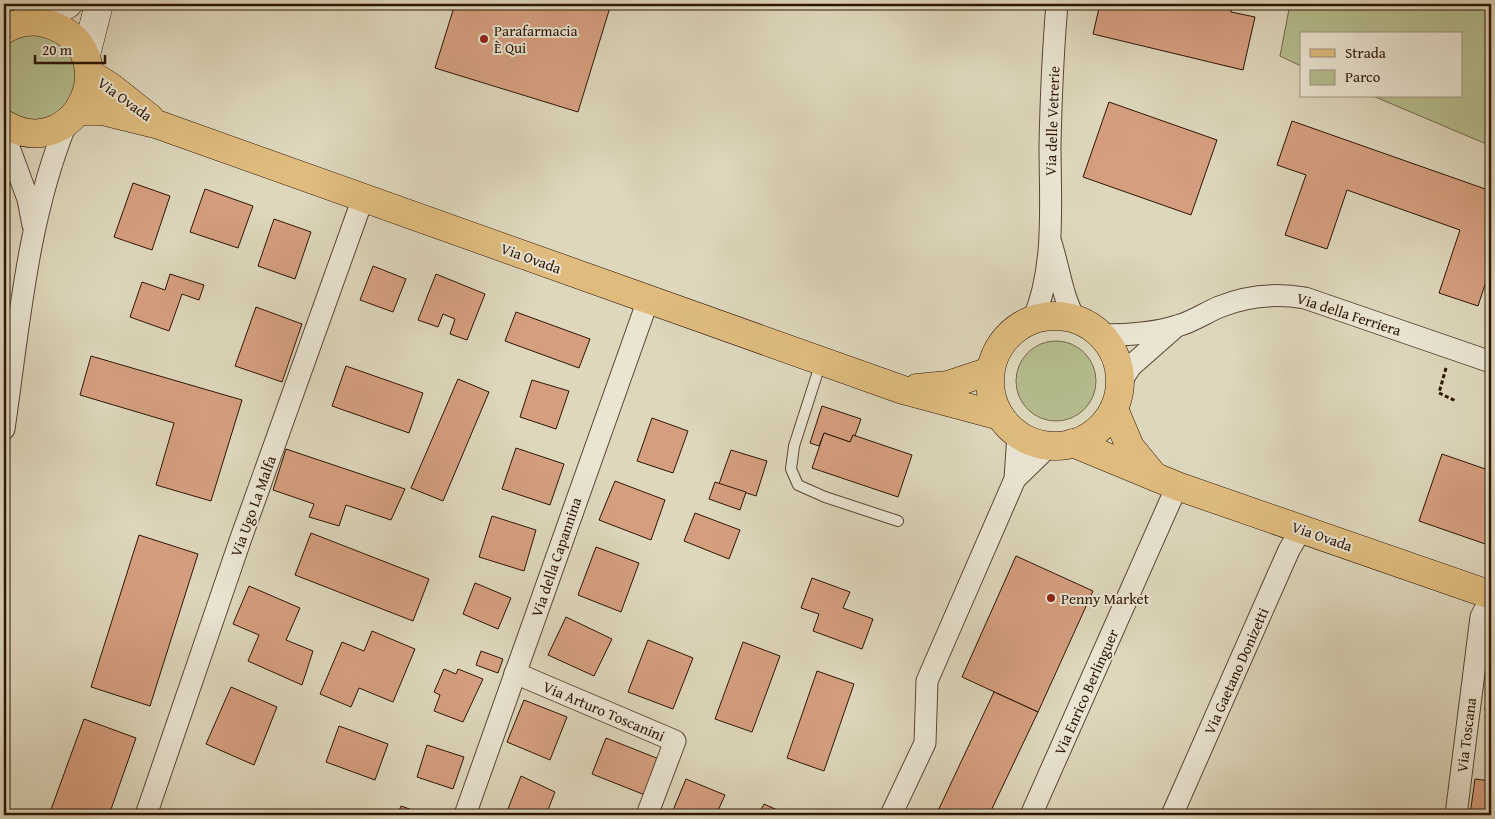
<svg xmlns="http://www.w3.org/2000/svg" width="1495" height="819" font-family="'Gentium Book Plus',serif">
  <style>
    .green { fill: #b5bd8e; stroke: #71694a }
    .building { fill: #d59f7f; stroke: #2d1505 }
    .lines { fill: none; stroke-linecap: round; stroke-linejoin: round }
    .lane-casing { stroke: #594633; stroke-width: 12 }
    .street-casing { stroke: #594633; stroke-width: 23 }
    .secondary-casing { stroke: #2d1505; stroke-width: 29 }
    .primary-casing { stroke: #2d1505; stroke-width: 29 }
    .path { stroke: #2d1505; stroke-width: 3; stroke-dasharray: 4 2.5; stroke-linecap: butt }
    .lane { stroke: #eae5d3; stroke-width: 10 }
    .street { stroke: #eae5d3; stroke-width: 21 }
    .secondary { stroke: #eae5d3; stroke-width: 28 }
    .primary { stroke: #dfbc7e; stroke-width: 28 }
    .poi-dot { fill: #8f2418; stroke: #eae5d3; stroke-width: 2 }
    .labels { text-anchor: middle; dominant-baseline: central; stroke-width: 4; stroke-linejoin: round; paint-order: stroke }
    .poi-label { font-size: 15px; fill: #2d1505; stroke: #eae5d3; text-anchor: start }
    .street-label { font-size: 15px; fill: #2d1505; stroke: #eae5d3 }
  </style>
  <rect width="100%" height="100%" fill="#ded7bc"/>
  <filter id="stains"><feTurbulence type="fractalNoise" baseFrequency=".004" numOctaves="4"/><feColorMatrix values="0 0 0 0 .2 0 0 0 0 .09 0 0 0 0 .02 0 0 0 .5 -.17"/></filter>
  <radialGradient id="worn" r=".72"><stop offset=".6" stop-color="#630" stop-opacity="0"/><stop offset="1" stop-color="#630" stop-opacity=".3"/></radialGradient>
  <g class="green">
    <polygon points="1290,4 1491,4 1491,146 1373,96 1461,96 1461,34 1301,34 1301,66 1280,56"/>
    <polygon points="36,34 50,38 62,45 70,55 76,68 76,82 73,95 55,116 29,122 4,112 4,46 22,36"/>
    <circle cx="1056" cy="381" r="40"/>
  </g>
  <g class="building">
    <polygon points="455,4 611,4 578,112 435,68"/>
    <polygon points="1100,4 1178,4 1190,7 1191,4 1232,4 1231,12 1255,17 1243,70 1093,34"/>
    <polygon points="1109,102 1217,140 1191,215 1083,177"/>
    <polygon points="1292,121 1491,191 1491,266 1478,306 1439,293 1460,230 1347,190 1327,249 1285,235 1306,175 1277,165"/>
    <polygon points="133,183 170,196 152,250 114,237"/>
    <polygon points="205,189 253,206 238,248 190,232"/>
    <polygon points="274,219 311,232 295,279 258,266"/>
    <polygon points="373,266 406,279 393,312 360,300"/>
    <polygon points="170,274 204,285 199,300 182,294 169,331 130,317 142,282 165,290"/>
    <polygon points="436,274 485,294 467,340 450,334 455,319 443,314 438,327 418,320"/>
    <polygon points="256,307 302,324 282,382 235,366"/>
    <polygon points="516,312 590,339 579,368 505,341"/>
    <polygon points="91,356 242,400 211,501 156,485 174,423 80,395"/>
    <polygon points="346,366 423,393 409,433 332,406"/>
    <polygon points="458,379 489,392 443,501 411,488"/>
    <polygon points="532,380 569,391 556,429 520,417"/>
    <polygon points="822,406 861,419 855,436 853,435 850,442 824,433 819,446 810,443"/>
    <polygon points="652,418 688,431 673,473 637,461"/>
    <polygon points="824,433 850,442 853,435 912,455 898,497 812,468"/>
    <polygon points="516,448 564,464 550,505 502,489"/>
    <polygon points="286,449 405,489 391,520 346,505 339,526 309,517 314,504 273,490"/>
    <polygon points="731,450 767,461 756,496 719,484"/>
    <polygon points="1442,454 1491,471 1491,546 1419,521"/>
    <polygon points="615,481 665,500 651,540 599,520"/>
    <polygon points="715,482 746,492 740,510 709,499"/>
    <polygon points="695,513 740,530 729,559 684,541"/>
    <polygon points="492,516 536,530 524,571 479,557"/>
    <polygon points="311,533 429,579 413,621 295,575"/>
    <polygon points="139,535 198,554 150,706 91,687"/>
    <polygon points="596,547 639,563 621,612 578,595"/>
    <polygon points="1016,556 1093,591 1038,712 962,677"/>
    <polygon points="812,578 850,592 843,608 873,619 862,649 813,631 819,614 801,608"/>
    <polygon points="475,583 511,598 498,629 463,614"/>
    <polygon points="249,586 300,608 286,640 313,651 302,685 248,661 259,635 233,624"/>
    <polygon points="566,617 612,639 594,676 548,655"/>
    <polygon points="372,631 415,649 393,702 359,688 351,707 320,694 342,642 364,651"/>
    <polygon points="648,640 693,658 673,709 628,692"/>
    <polygon points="743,642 780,656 752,732 715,719"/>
    <polygon points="481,651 503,659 498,673 476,665"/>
    <polygon points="1491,668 1491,711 1485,710"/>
    <polygon points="444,669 456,674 458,669 483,679 463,722 434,711 440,695 434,692"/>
    <polygon points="817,671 854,684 824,771 787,758"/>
    <polygon points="231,687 277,707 254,765 206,744"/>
    <polygon points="994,692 1038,712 989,815 936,815"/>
    <polygon points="524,700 567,717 550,760 507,742"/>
    <polygon points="84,719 136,738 109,815 49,815"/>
    <polygon points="339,726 388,744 375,780 326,762"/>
    <polygon points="606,738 659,759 645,795 592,774"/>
    <polygon points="427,745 464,757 453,789 417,777"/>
    <polygon points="521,776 555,792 546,815 506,814"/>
    <polygon points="686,779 725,795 716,815 671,815"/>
    <polygon points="1475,779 1491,781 1491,815 1470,815"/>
    <polygon points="764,804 788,815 758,815"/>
    <polygon points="401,806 426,815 397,815"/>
  </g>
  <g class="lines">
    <defs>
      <polyline id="lane" points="821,362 794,446 791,469 798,485 825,497 898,521"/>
      <g id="street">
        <polyline points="4,134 28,199 33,225"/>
        <path d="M1051 243C1059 268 1062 296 1075 319"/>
        <path d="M1033 320C1056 267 1050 202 1050 145 1051 98 1053 51 1057 4"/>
        <path d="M1101 335C1127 335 1153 334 1177 326 1192 322 1205 313 1219 307 1248 295 1275 293 1305 298L1491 362"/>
        <polyline points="1120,383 1131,366 1173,329"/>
        <path d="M4 429C19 327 27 220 66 124"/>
        <polyline points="1015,479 1049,446"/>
        <polyline points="515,673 675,741 647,815"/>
        <polyline points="146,815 241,538 363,198"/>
        <polyline points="465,815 648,300"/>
        <polyline points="891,815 925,743 927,681 1015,479 1018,434"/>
        <polyline points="1031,815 1177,486"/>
        <polyline points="1172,815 1289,550 1302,528"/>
        <polyline points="1456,815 1481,617 1491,598"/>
      </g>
      <g id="secondary">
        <polyline points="41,21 68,4"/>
        <polyline points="86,55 99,4"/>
      </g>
      <g id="primary">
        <path d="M4 30C16 22 34 19 48 24 129 49 77 167 4 124"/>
        <polyline points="90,74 111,87 150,118"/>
        <polyline points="79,111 102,111 159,125 903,390 1000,416"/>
        <circle cx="1055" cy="381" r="65"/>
        <polyline points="917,388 948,385 990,371"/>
        <polyline points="1114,409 1130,447 1153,475"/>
        <polyline points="1073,443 1177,486 1491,595"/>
      </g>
    </defs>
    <use href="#lane" class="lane-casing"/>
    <use href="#street" class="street-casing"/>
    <use href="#secondary" class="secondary-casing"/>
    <use href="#primary" class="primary-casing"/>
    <polyline class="path" points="1446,368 1439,393 1456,401"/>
    <use href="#lane" class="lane"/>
    <use href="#street" class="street"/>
    <use href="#secondary" class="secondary"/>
    <use href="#primary" class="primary"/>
  </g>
  <g class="poi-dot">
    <circle cx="484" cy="39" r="5"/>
    <circle cx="1051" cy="598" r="5"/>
  </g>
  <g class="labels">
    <g class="poi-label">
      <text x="494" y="30">Parafarmacia<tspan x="494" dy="17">È Qui</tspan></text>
      <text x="1061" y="598">Penny Market</text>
    </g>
    <g class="street-label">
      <text transform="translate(125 99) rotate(36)">Via Ovada</text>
      <text transform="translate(1052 121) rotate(-88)">Via delle Vetrerie</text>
      <text transform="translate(531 258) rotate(20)">Via Ovada</text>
      <text transform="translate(1349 314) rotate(18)">Via della Ferriera</text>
      <text transform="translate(253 506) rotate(-70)">Via Ugo La Malfa</text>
      <text transform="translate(1322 536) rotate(19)">Via Ovada</text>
      <text transform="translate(556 557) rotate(-71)">Via della Capannina</text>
      <text transform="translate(1236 671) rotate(-66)">Via Gaetano Donizetti</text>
      <text transform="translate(1086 692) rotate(-66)">Via Enrico Berlinguer</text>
      <text transform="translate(604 711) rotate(23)">Via Arturo Toscanini</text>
      <text transform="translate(1466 735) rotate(-83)">Via Toscana</text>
    </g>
  </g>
  <rect width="1495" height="819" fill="none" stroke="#ded7bc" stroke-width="20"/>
  <rect x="5" y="5" width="1485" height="809" fill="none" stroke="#2d1505" stroke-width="2.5"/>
  <rect x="10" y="10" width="1475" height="799" fill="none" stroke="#2d1505"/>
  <rect x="1300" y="32" width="162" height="65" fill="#eae5d3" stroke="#9e9281"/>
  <rect x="1310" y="49" width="25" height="8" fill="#dfbc7e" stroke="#9e9281"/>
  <text x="1345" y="58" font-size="15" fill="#2d1505">Strada</text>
  <rect x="1310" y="70" width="25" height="15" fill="#b5bd8e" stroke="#9e9281"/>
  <text x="1345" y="82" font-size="15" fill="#2d1505">Parco</text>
  <path d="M35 55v8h70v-8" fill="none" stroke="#2d1505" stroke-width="2.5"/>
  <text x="42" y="55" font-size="15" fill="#2d1505" stroke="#eae5d3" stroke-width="4" paint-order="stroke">20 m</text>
  <rect width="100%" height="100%" filter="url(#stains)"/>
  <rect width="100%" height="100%" fill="url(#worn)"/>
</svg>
